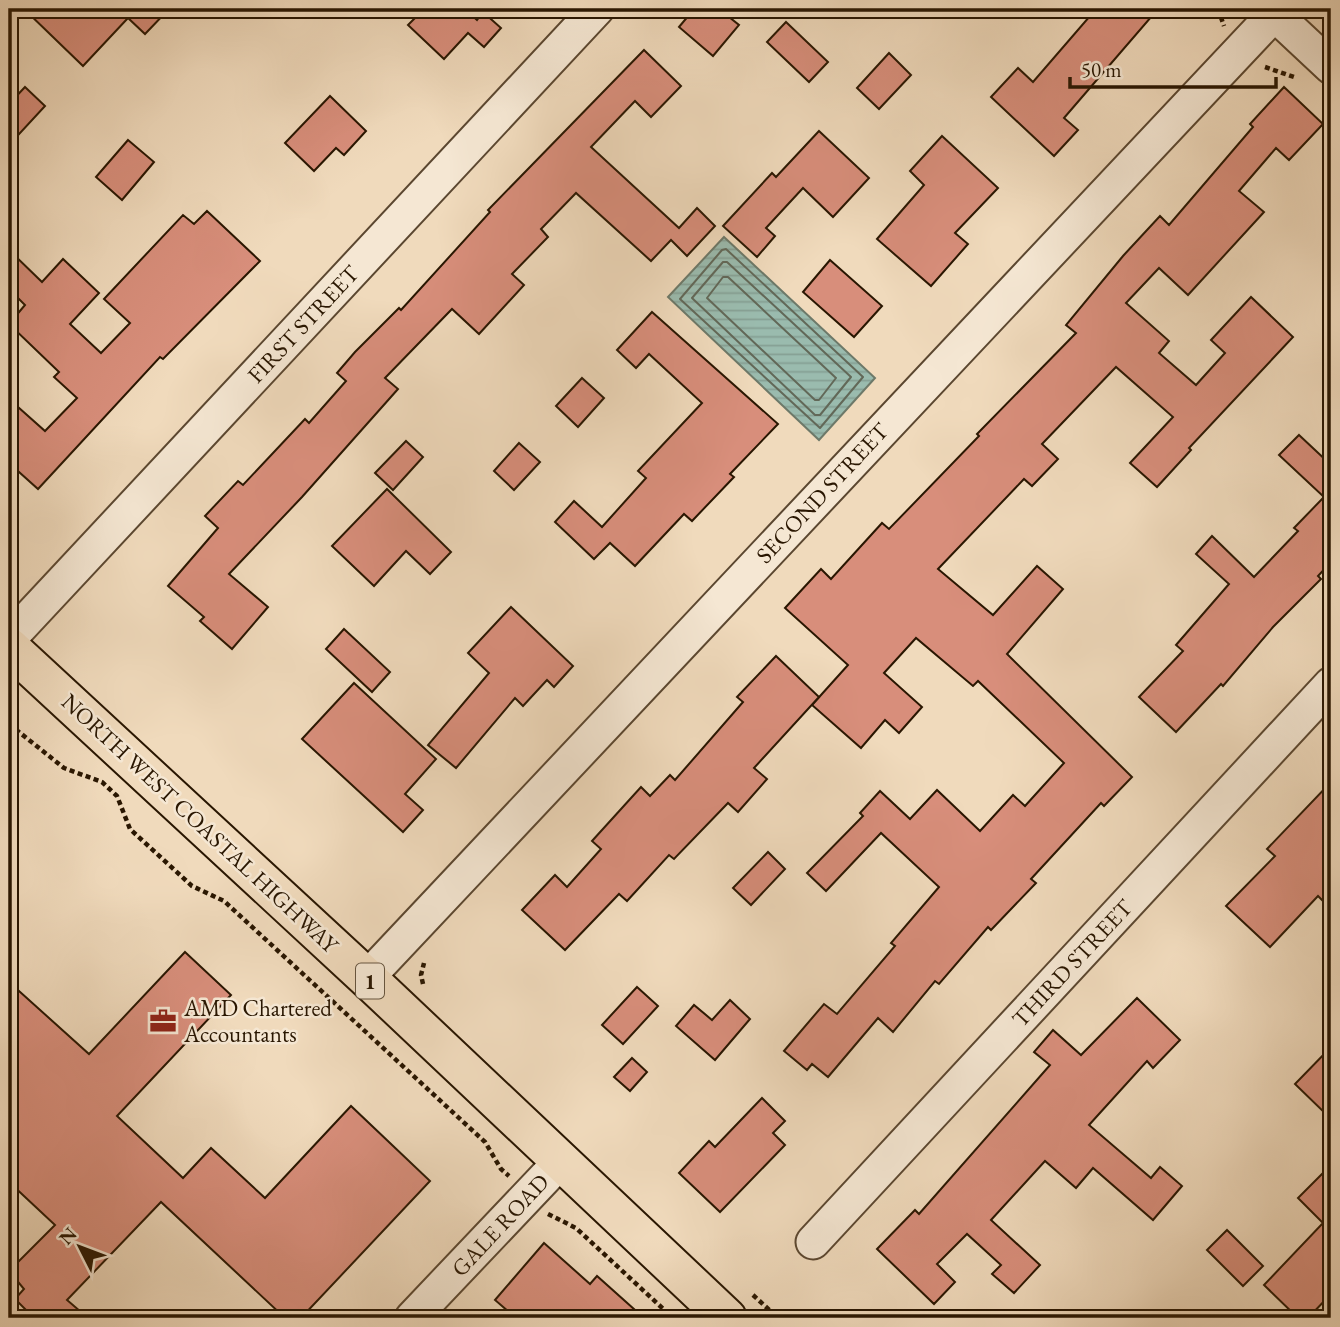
<svg xmlns="http://www.w3.org/2000/svg" width="1340" height="1327" font-family="'EB Garamond',serif">
  <style>
    .water { fill: url(#water-rules); stroke: #6d7969; stroke-width: 2 }
    .lines { fill: none; stroke-linecap: round; stroke-linejoin: round }
    .shore { stroke: #626858; stroke-width: 2 }
    .building { fill: #d88e7b; stroke: #291601; stroke-width: 2 }
    .street-casing { stroke: #5b4730; stroke-width: 37 }
    .highway-casing { stroke: #291601; stroke-width: 42 }
    .path { stroke: #291601; stroke-width: 4.5; stroke-dasharray: 5 3.5; stroke-linecap: butt }
    .street { stroke: #f5e7d3; stroke-width: 33 }
    .highway { stroke: #f0dabc; stroke-width: 38 }
    .labels { text-anchor: middle; dominant-baseline: central; stroke-width: 5; stroke-linejoin: round; paint-order: stroke }
    .shield { fill: #f5e7d3; stroke: #665540; stroke-width: 2 }
    .shield-label { font-size: 21px; font-weight: bold; fill: #291601 }
    .street-label { font-size: 23px; fill: #291601; stroke: #f5e7d3 }
    .poi-label { font-size: 23px; fill: #291601; stroke: #f5e7d3; text-anchor: start }
  </style>
  <defs>
    <pattern id="water-rules" width="6" height="5" patternUnits="userSpaceOnUse" patternTransform="scale(1.75)"><rect width="6" height="5" fill="#9abbae"/><path d="M0 2.5h6" fill="none" stroke="#85a094"/></pattern>
  </defs>
  <rect width="100%" height="100%" fill="#f0dabc"/>
  <filter id="stains"><feTurbulence type="fractalNoise" baseFrequency=".00286" numOctaves="4"/><feColorMatrix values="0 0 0 0 .2 0 0 0 0 .09 0 0 0 0 .02 0 0 0 .5 -.17"/></filter>
  <radialGradient id="worn" r=".72"><stop offset=".6" stop-color="#630" stop-opacity="0"/><stop offset="1" stop-color="#630" stop-opacity=".3"/></radialGradient>
  <polygon class="water" points="724,237 875,378 819,440 668,297"/>
  <g class="lines">
    <g class="shore">
      <polygon points="726,249 863,377 820,428 680,299 722,250"/>
      <polygon points="723,262 727,262 851,377 820,415 815,415 692,298"/>
      <polygon points="723,277 728,277 836,378 819,400 815,400 707,298"/>
    </g>
  </g>
  <g class="building">
    <polygon points="24,9 169,9 145,34 128,18 83,66"/>
    <polygon points="424,9 465,9 477,20 483,12 501,28 484,47 468,33 444,59 408,25"/>
    <polygon points="694,9 719,9 739,25 713,56 679,27"/>
    <polygon points="1096,9 1158,9 1064,118 1078,130 1054,156 991,97 1018,68 1033,82"/>
    <polygon points="786,22 828,62 809,82 767,42"/>
    <polygon points="644,50 681,86 651,117 635,101 591,147 679,228 697,208 715,226 687,256 671,240 651,261 576,193 541,229 548,237 512,274 524,285 479,334 452,309 385,378 398,389 302,497 229,574 268,607 232,649 200,621 204,617 168,586 218,528 205,516 238,481 243,485 305,419 309,423 346,381 337,373 355,352 399,308 401,310 490,212 488,210"/>
    <polygon points="889,53 911,75 879,109 857,88"/>
    <polygon points="25,87 45,106 9,145 9,104"/>
    <polygon points="1284,87 1323,124 1289,160 1276,148 1239,191 1264,212 1188,295 1159,268 1126,303 1169,341 1159,353 1196,385 1225,353 1211,340 1251,297 1293,337 1189,448 1191,450 1157,487 1130,463 1173,417 1116,367 1042,444 1058,459 1032,486 1024,479 938,569 993,615 1037,566 1063,589 1007,654 1132,777 1104,806 1101,803 1031,879 1036,883 991,930 988,927 939,984 935,981 893,1032 878,1018 828,1077 812,1064 807,1070 784,1051 824,1004 837,1014 895,946 891,943 939,887 881,833 826,891 807,873 863,816 860,813 880,791 910,819 937,790 980,831 1013,795 1025,806 1064,763 978,681 973,686 916,638 884,673 922,707 899,733 885,720 861,748 812,705 848,665 785,608 821,569 831,579 882,523 889,529 979,436 977,434 1076,333 1066,325 1123,256 1160,216 1169,225 1253,127 1250,124"/>
    <polygon points="330,96 366,131 344,155 336,148 314,171 285,143"/>
    <polygon points="819,131 869,178 833,217 803,188 766,228 775,236 757,257 723,226 772,173 776,177"/>
    <polygon points="942,136 998,188 955,233 968,244 931,286 877,239 924,185 910,171"/>
    <polygon points="128,140 154,162 122,200 96,177"/>
    <polygon points="207,211 260,261 163,359 160,357 38,489 9,463 9,399 45,431 77,398 54,377 59,372 9,324 25,305 9,289 9,250 42,282 63,259 99,293 70,324 101,353 130,323 104,299 183,215 194,224"/>
    <polygon points="830,260 882,306 854,337 803,292"/>
    <polygon points="652,312 778,424 730,474 734,477 692,521 684,514 635,566 610,543 594,559 555,522 574,501 602,527 646,478 638,471 702,403 649,354 636,368 617,350"/>
    <polygon points="582,378 604,398 578,427 556,406"/>
    <polygon points="1299,435 1331,465 1331,562 1318,576 1321,579 1273,627 1223,686 1221,684 1176,732 1139,697 1183,651 1176,645 1229,584 1196,554 1212,536 1254,577 1298,531 1294,528 1324,497 1279,455"/>
    <polygon points="406,441 423,457 393,490 375,473"/>
    <polygon points="519,443 540,462 514,490 494,471"/>
    <polygon points="387,489 451,552 430,574 406,551 374,586 332,546"/>
    <polygon points="511,607 573,666 554,687 547,680 523,706 515,698 456,768 428,745 489,673 468,653"/>
    <polygon points="344,629 390,672 372,692 326,649"/>
    <polygon points="776,656 819,697 754,768 767,779 738,812 728,803 674,859 669,855 627,901 619,894 565,950 522,910 555,875 567,887 601,849 592,841 641,787 650,796 670,775 675,780 743,702 737,697"/>
    <polygon points="354,683 436,759 405,794 423,810 403,832 302,739"/>
    <polygon points="1331,782 1331,909 1318,896 1270,947 1226,906 1275,856 1267,849"/>
    <polygon points="768,852 785,869 751,905 733,888"/>
    <polygon points="185,952 231,995 117,1116 183,1178 211,1148 265,1198 351,1106 430,1181 301,1318 285,1318 161,1202 67,1300 88,1318 34,1318 15,1299 24,1289 9,1271 55,1225 9,1182 9,982 89,1054"/>
    <polygon points="637,987 658,1006 623,1044 602,1025"/>
    <polygon points="1137,998 1180,1040 1153,1068 1147,1061 1089,1125 1151,1178 1160,1167 1182,1186 1153,1220 1093,1168 1076,1188 1045,1161 991,1220 1040,1265 1014,1293 992,1274 1001,1265 967,1234 937,1264 955,1282 934,1304 877,1249 915,1210 919,1214 1050,1065 1034,1052 1053,1030 1081,1055"/>
    <polygon points="730,1000 750,1019 715,1060 676,1026 694,1005 712,1020"/>
    <polygon points="1331,1047 1331,1119 1295,1084"/>
    <polygon points="632,1058 647,1072 630,1091 614,1077"/>
    <polygon points="762,1098 785,1121 773,1133 785,1145 720,1212 679,1173 709,1141 715,1147"/>
    <polygon points="1331,1165 1331,1294 1308,1318 1298,1318 1264,1285 1323,1223 1298,1198"/>
    <polygon points="1227,1230 1263,1266 1243,1286 1207,1250"/>
    <polygon points="544,1243 590,1284 597,1276 644,1318 516,1318 495,1300"/>
  </g>
  <g class="lines">
    <defs>
      <g id="street">
        <polyline points="1269,9 1331,67"/>
        <polyline points="9,639 597,9"/>
        <polyline points="367,978 1279,9"/>
        <polyline points="813,1242 1331,684"/>
        <polyline points="412,1318 559,1163"/>
      </g>
      <polyline id="highway" points="9,647 367,978 727,1318"/>
    </defs>
    <use href="#street" class="street-casing"/>
    <use href="#highway" class="highway-casing"/>
    <g class="path">
      <polyline points="1218,9 1224,26"/>
      <polyline points="1265,67 1297,78"/>
      <polyline points="9,724 64,768 102,782 117,796 130,829 192,886 224,901 485,1142 501,1169 509,1176"/>
      <polyline points="423,984 421,975 424,963"/>
      <polyline points="548,1214 576,1228 673,1318"/>
      <polyline points="753,1295 778,1318"/>
    </g>
    <use href="#street" class="street"/>
    <use href="#highway" class="highway"/>
  </g>
  <defs>
    <symbol id="office-bare" viewBox="-9 -9 18 18"><path d="M-6-3h4V-5.5h4V-3h4V5H-6ZM-1-4.5V-3h2v-1.5ZM-6 0V1H6V0Z" fill="#8f2418" stroke="#f5e7d3" stroke-width="2.5" paint-order="stroke"/></symbol>
  </defs>
  <g fill-rule="evenodd">
    <use href="#office-bare" x="144" y="1002" width="38" height="38"/>
  </g>
  <g class="labels">
    <rect class="shield" x="356" y="963.5" width="28" height="35" rx="5"/>
    <g class="shield-label">
      <text x="370" y="981">1</text>
    </g>
    <g class="street-label">
      <text transform="translate(303 324) rotate(-47)">FIRST STREET</text>
      <text transform="translate(822 493) rotate(-47)">SECOND STREET</text>
      <text transform="translate(200 823) rotate(43)">NORTH WEST COASTAL HIGHWAY</text>
      <text transform="translate(1072 963) rotate(-47)">THIRD STREET</text>
      <text transform="translate(500 1225) rotate(-47)">GALE ROAD</text>
    </g>
    <g class="poi-label">
      <text x="184" y="1008">AMD Chartered<tspan x="184" dy="26">Accountants</tspan></text>
    </g>
  </g>
  <rect width="1340" height="1327" fill="none" stroke="#f0dabc" stroke-width="35"/>
  <rect x="10" y="10" width="1319" height="1306" fill="none" stroke="#291601" stroke-width="3.5"/>
  <rect x="18" y="18" width="1305" height="1292" fill="none" stroke="#291601" stroke-width="2"/>
  <g transform="translate(80 1247) rotate(312)" stroke="#f5e7d3" stroke-width="5" paint-order="stroke">
  <path d="M0-5L12 26L0 18L-12 26Z" fill="#291601"/>
  <text y="-10" font-size="19" font-weight="bold" text-anchor="middle" fill="#291601">N</text>
  </g>
  <path d="M1070 77v10h206v-10" fill="none" stroke="#291601" stroke-width="3.5"/>
  <text x="1081" y="77" font-size="21" fill="#291601" stroke="#f5e7d3" stroke-width="5" paint-order="stroke">50 m</text>
  <rect width="100%" height="100%" filter="url(#stains)"/>
  <rect width="100%" height="100%" fill="url(#worn)"/>
</svg>
